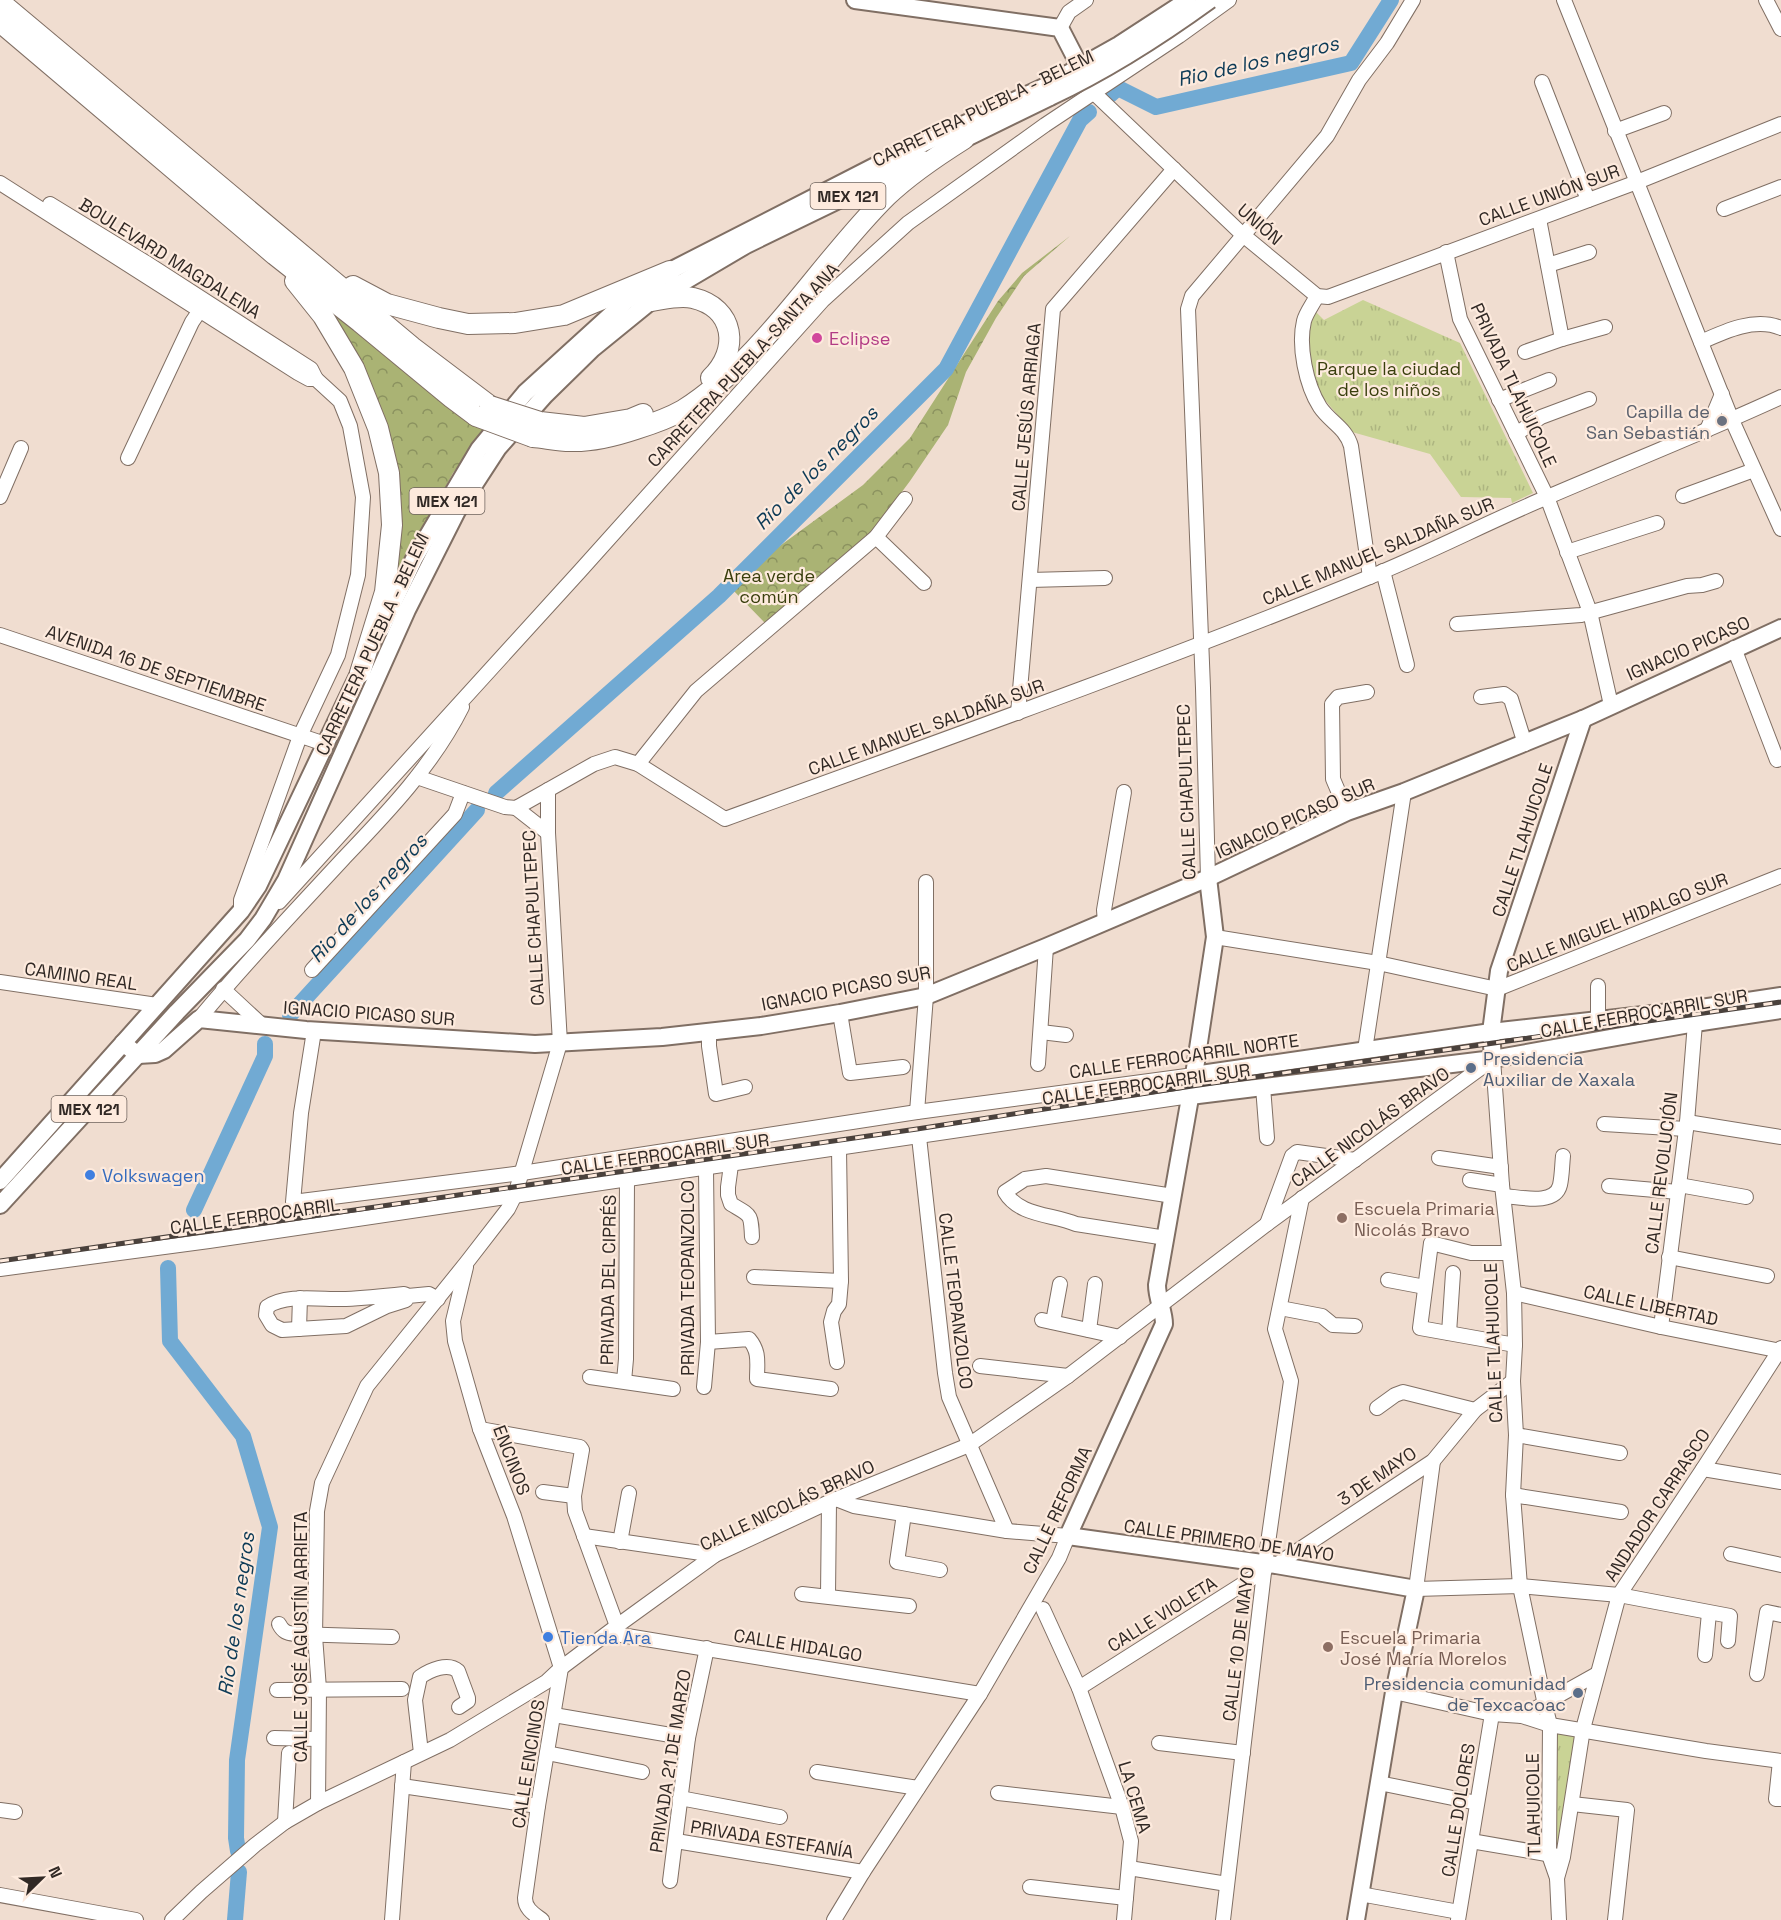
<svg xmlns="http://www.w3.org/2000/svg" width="1781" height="1920" font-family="'Space Grotesk',sans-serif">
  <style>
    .forest { fill: url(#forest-crowns) }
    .park { fill: url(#park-tufts) }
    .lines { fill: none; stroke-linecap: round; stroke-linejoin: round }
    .river { stroke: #71aad3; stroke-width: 16 }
    .minor-casing { stroke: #806f64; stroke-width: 16 }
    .major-casing { stroke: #806f64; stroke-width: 20 }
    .highway-casing { stroke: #806f64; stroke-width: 22 }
    .minor { stroke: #fff; stroke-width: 14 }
    .major { stroke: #fff; stroke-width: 16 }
    .highway { stroke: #fff; stroke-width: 20 }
    .rail-casing { stroke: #4a413c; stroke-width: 5 }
    .rail { stroke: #fdeadd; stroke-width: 3; stroke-dasharray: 9; stroke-linecap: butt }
    .major-bridge-casing { stroke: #806f64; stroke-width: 20; stroke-linecap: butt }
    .highway-bridge-casing { stroke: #806f64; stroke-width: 22; stroke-linecap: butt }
    .major-bridge { stroke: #fff; stroke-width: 16 }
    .highway-bridge { stroke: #fff; stroke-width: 20 }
    .hotel-dot { fill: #d1479c; stroke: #fdeadd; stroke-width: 2 }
    .worship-dot { fill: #6b7280; stroke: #fdeadd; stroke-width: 2 }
    .service-dot { fill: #5c6f8a; stroke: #fdeadd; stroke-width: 2 }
    .shop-dot { fill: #3f7fe0; stroke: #fdeadd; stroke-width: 2 }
    .education-dot { fill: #8d6e63; stroke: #fdeadd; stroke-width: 2 }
    .labels { text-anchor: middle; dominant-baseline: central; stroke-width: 4.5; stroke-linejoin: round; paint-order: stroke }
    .shield { fill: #fdeadd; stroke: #6e635c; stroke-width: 1.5 }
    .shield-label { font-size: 16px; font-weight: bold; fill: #312925 }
    .street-label { font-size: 18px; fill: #312925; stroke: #fdeadd }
    .hotel-label { font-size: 18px; fill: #b23c85; stroke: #fdeadd; text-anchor: start }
    .park-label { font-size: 18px; fill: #393f0d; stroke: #fdeadd }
    .worship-label { font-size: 18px; fill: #5b616d; stroke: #fdeadd; text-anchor: end }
    .service-label { font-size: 18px; fill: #4e5e75; stroke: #fdeadd; text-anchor: start }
    .shop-label { font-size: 18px; fill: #366cbe; stroke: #fdeadd; text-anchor: start }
    .education-label { font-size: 18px; fill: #785e54; stroke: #fdeadd; text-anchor: start }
    .water-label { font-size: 20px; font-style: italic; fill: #0d3b57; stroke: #fdeadd }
  </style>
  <defs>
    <pattern id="forest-crowns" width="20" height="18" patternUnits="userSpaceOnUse" patternTransform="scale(1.5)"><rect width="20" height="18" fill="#aab374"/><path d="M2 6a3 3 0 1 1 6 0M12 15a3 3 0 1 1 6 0" fill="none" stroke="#8b925f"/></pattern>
    <pattern id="park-tufts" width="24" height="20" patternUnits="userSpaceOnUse" patternTransform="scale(1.5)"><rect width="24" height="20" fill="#c9d395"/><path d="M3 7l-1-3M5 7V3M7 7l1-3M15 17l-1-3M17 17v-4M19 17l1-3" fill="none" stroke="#adb580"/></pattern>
  </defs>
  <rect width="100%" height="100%" fill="#f0ddd0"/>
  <g class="forest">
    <polygon points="1070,236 1024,276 996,318 966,372 948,425 910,481 872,532 765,623 730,587 751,567 863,485 910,438 998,301 1022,273"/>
    <polygon points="315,291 489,428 453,473 388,593 395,537 355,354 338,322"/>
  </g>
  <g class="park">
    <polygon points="1363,300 1460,343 1533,493 1512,503 1511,498 1461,497 1430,454 1352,432 1313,386 1306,322 1314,310 1324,320"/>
    <polygon points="1552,1731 1579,1735 1562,1854 1552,1852"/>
  </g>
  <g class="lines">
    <g class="river">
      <polyline points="1110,95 1118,88 1156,107 1351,63 1391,0"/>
      <polyline points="496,793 719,596 946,369 1080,120 1089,112"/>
      <polyline points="290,1015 477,810"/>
      <polyline points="194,1210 265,1056 265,1044"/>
      <polyline points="168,1268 170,1341 243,1436 270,1527 237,1760 236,1838 238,1851"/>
      <polyline points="235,1920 239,1872"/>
    </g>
    <defs>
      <g id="minor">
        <polyline points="1564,0 1732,420 1781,529"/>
        <polyline points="1766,0 1781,29"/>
        <polyline points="1060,28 1069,12 1086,0"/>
        <polyline points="1542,82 1588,200"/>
        <polyline points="1093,92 1243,235 1317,296 1328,297 1637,182 1781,124"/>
        <polyline points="1615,131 1664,113"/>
        <polyline points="0,183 298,373 309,379 316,379 340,401 350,426 363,497 358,575 338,655 300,736 241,900 241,911"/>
        <polyline points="50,204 145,262 311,369 316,379"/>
        <polyline points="1724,209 1781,187"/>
        <polyline points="1539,219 1562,339"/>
        <polyline points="1446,252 1460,319 1547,497 1590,612 1611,705"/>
        <polyline points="1548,265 1589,252"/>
        <path d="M1317 296C1313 304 1306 313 1304 321 1298 346 1306 385 1320 407 1330 422 1346 428 1351 446L1370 577"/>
        <path d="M1701 342C1725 331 1755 317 1781 328"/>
        <polyline points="1525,352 1562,339 1605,327"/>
        <polyline points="1499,400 1549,380"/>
        <polyline points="1707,430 1722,394"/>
        <polyline points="1516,434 1541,417 1589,399"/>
        <polyline points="128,458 192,322 205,303"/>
        <polyline points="1683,496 1754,470"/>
        <polyline points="0,497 21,448"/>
        <polyline points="876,537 924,583"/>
        <polyline points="1567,552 1657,523"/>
        <polyline points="1383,571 1407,665"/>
        <polyline points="1030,580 1105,578"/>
        <polyline points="1457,624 1581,615 1687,586 1702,585 1716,581"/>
        <polyline points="0,635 325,744"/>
        <polyline points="1734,648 1777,760"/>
        <polyline points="1481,697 1504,694 1511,699 1525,744"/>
        <polyline points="1018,713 1053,309 1174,169"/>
        <polyline points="638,764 696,691 876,537 905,499"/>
        <path d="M417 777 505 807 516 808 594 764 615 757 638 764 725 819C940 741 1156 664 1367 578 1429 553 1488 522 1550 496 1627 463 1705 432 1781 397"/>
        <polyline points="516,808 548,833"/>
        <polyline points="1347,812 1333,779 1332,704 1338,697 1367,692"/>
        <polyline points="1208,878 1203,688 1188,309 1192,296 1327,136 1359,80 1387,43 1413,0"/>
        <polyline points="279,902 580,571 823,300 908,223 1045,125 1179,36 1229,0"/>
        <polyline points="1105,922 1104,910 1124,792"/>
        <polyline points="1215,937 1378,963 1497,989 1781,876"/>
        <polyline points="312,970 455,814 463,793"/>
        <polyline points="0,982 157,1005"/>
        <polyline points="1598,986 1598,1021"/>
        <polyline points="223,989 263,1026"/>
        <polyline points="840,1013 850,1073 903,1067"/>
        <path d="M199 1019C245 963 295 911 344 858 388 812 433 765 462 707"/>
        <polyline points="314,1031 301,1113 293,1202 522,1173 917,1112 1194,1075"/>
        <polyline points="709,1031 709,1046 716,1094 745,1087"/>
        <polyline points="1041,1032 1066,1035"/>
        <polyline points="1365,1050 1404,792"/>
        <polyline points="1493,1059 1502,1185 1514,1293 1515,1345 1513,1381 1516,1435 1513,1495 1520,1586 1545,1705 1550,1725 1549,1855 1557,1878 1559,1920"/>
        <polyline points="1038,1064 1046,947"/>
        <polyline points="1263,1087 1267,1138"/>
        <polyline points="917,1112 926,996 926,882"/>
        <polyline points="1687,1122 1781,1137"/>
        <polyline points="1604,1124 1686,1129"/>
        <polyline points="919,1137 945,1373 949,1397 1007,1531"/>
        <polyline points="1439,1158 1501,1167"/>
        <path d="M731 1165 728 1187V1195L731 1204C751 1216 751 1213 752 1237"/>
        <polyline points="1470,1180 1502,1185"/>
        <polyline points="1679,1185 1746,1197"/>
        <polyline points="1609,1186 1678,1192"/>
        <path d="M1504 1196C1520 1197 1555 1206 1560 1185 1562 1176 1562 1166 1563 1156"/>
        <polyline points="1267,1224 1292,1156 1297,1152 1355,1160"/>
        <path d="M1166 1238 1076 1224C1052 1214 1019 1216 1005 1192L1025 1179 1046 1176 1173 1196"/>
        <polyline points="1509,1253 1471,1253 1431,1243 1420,1328 1515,1345"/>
        <polyline points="1669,1257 1767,1276"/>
        <path d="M466 1267 453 1321 455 1341 480 1429 514 1516 561 1668 538 1806 525 1898C525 1909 534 1914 542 1920"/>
        <polyline points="0,1269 209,1241 1190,1096"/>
        <polyline points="754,1277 841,1281"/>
        <polyline points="1388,1280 1425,1287"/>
        <polyline points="1514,1293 1661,1327 1781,1351"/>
        <path d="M408 1296 406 1300 387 1306 346 1326 282 1330 272 1325 266 1315 267 1307C286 1293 323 1300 346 1299 365 1298 385 1296 404 1294L408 1296 429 1294 438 1299"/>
        <polyline points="1280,1308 1322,1316 1333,1325 1355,1326"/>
        <polyline points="1042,1320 1120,1337"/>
        <polyline points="1053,1322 1060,1284"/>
        <polyline points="1661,1327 1687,1122 1695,1023"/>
        <polyline points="299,1329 300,1298"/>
        <polyline points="1089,1330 1095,1284"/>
        <polyline points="1449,1333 1453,1273"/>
        <path d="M708 1342 749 1339C760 1352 757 1363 757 1379L831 1389"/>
        <polyline points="837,1362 831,1322 834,1311 839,1304 841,1281 839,1149"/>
        <polyline points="980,1366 1068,1376"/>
        <polyline points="590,1377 673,1389"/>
        <polyline points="624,1381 626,1359 627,1179"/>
        <polyline points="704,1387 708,1342 706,1169"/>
        <polyline points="1377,1408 1395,1395 1403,1392 1475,1410"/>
        <polyline points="480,1429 580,1447 582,1450 574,1496 575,1511 617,1626"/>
        <polyline points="1516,1435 1620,1453"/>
        <polyline points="1433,1461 1416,1589 1520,1586 1619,1595 1730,1616 1728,1641"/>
        <polyline points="1703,1469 1781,1482"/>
        <polyline points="543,1492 574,1496"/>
        <polyline points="1513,1495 1621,1512"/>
        <polyline points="904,1514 897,1562 940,1570"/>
        <polyline points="584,1536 715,1555"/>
        <polyline points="620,1542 629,1493"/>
        <polyline points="1731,1554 1781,1565"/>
        <polyline points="1276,1565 1433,1461 1475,1410 1513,1381"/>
        <polyline points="802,1594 909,1606"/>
        <polyline points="828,1596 829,1502"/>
        <polyline points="1043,1609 1079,1688 1122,1807 1131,1841 1124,1920"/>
        <path d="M279 1624C283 1632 287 1633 295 1634L392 1637"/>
        <polyline points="609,1633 980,1694"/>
        <polyline points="1705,1655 1709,1613"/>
        <polyline points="1757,1674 1767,1612 1781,1615"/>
        <polyline points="1079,1688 1265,1570"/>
        <polyline points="277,1690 402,1689"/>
        <polyline points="1394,1692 1492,1714 1522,1716 1550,1725 1706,1751 1781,1761"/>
        <polyline points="554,1715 688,1738"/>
        <polyline points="1522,1716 1597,1674"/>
        <polyline points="274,1738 318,1739"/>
        <polyline points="1159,1743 1243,1753"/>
        <path d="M421 1753 415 1700 420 1677C430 1670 448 1662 458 1671L468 1698V1701L459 1707"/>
        <polyline points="547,1753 642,1772"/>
        <polyline points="1780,1761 1776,1799 1781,1799"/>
        <polyline points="817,1772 918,1788"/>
        <polyline points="1379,1783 1477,1803"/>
        <polyline points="402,1786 538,1806"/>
        <polyline points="998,1793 1122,1807"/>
        <polyline points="680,1798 780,1817"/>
        <polyline points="318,1803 319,1689 315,1636 317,1511 322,1483 367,1386 467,1262 508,1209 515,1195 560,1043 548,833 548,790"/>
        <polyline points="1572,1804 1627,1810 1615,1920"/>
        <polyline points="0,1810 15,1812"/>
        <polyline points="285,1822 289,1753"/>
        <polyline points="676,1841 863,1872"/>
        <polyline points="1471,1841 1558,1856"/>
        <polyline points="1129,1868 1227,1884"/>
        <polyline points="1557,1878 1563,1857 1583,1729 1619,1595 1703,1469 1781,1348"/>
        <polyline points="670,1881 688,1738 707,1648"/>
        <polyline points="1030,1887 1126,1898"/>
        <polyline points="1360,1894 1459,1912"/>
        <polyline points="0,1895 136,1920"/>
        <polyline points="172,1920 201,1892 255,1845 285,1822 318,1803 450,1740 546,1682 561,1668 617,1626 715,1555 829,1502 969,1445 1068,1376 1267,1224 1493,1059"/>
        <polyline points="392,1920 404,1762"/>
        <polyline points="834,1920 863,1872 980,1694 1059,1558 1068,1536 1007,1531 854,1506 836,1499"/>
        <polyline points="1223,1920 1265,1564 1291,1381 1275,1329 1302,1198"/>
        <polyline points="1458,1920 1492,1714"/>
      </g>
      <g id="major">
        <polyline points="855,0 1060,28 1093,92"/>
        <polyline points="954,144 1050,97"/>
        <polyline points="381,629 414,559 479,449 525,393 625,302 670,271 881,163 1046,86"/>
        <path d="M1208 878 1215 937 1194 1075 1157 1285C1157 1299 1164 1311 1164 1324L1068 1536 1276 1565 1416 1589 1394 1692 1356 1920"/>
        <polyline points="123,1043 138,1055 155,1054 164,1050 199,1019 306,1030 535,1044 662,1037 761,1026 840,1013 926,996 1046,947 1208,878 1347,812 1404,792 1583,719 1781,628"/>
        <polyline points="1493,1059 1491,1032 1499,971 1583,719"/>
        <polyline points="1194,1075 1491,1032 1688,1010 1781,996"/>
        <polyline points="1190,1096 1493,1059 1695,1023 1781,1010"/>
        <polyline points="0,1181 241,911 258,886 365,661"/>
        <polyline points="0,1205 177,1012 247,940 263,919 286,880 407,610 457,511 498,448 545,395 592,349 651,301 746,245 923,159"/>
      </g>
      <g id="highway">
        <polyline points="0,2 412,347 490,406"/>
        <polyline points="0,22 275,255 360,322 452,398 476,416"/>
        <polyline points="295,281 323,316 354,368 378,428 389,473 392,525 385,592 360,673"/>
        <polyline points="353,286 387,304 439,318 468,324 515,323 564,315 670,271"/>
        <path d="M651 301C665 299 679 295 693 298 735 308 740 350 711 378"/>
        <polyline points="540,422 584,427 631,419 643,414"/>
        <path d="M533 437C545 438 558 441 570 441 592 442 615 436 636 429 652 424 669 418 683 410 766 357 818 264 887 196 910 174 937 156 964 139"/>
      </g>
    </defs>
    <use href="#minor" class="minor-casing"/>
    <use href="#major" class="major-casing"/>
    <use href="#highway" class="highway-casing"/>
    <use href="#minor" class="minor"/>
    <use href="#major" class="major"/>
    <use href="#highway" class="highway"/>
    <defs>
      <polyline id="rail" points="0,1261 917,1129 1192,1086 1781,1002"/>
    </defs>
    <use href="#rail" class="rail-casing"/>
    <use href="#rail" class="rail"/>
    <defs>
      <g id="major-bridge">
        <polyline points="1046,86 1119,45 1188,0"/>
        <path d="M1050 97C1108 70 1159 37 1210 0"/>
      </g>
      <g id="highway-bridge">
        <polyline points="490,406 540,422"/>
        <polyline points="476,416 533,437"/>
      </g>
    </defs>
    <use href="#major-bridge" class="major-bridge-casing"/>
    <use href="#highway-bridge" class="highway-bridge-casing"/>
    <use href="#major-bridge" class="major-bridge"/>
    <use href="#highway-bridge" class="highway-bridge"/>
  </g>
  <circle class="hotel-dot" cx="817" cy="338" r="6"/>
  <circle class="worship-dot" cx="1722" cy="421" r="6"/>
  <g class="service-dot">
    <circle cx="1471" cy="1068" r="6"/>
    <circle cx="1578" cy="1693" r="6"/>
  </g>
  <g class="shop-dot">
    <circle cx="90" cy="1175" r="6"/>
    <circle cx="548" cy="1637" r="6"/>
  </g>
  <g class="education-dot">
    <circle cx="1342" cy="1218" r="6"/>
    <circle cx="1328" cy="1647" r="6"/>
  </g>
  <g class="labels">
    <g class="shield">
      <rect x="810.5" y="183" width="75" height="26" rx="4.5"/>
      <rect x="409.5" y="488" width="75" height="26" rx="4.5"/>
      <rect x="51.5" y="1096" width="75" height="26" rx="4.5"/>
    </g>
    <g class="shield-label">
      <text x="848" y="196">MEX 121</text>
      <text x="447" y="501">MEX 121</text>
      <text x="89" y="1109">MEX 121</text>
    </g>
    <g class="street-label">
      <text transform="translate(983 108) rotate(-26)">CARRETERA PUEBLA - BELEM</text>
      <text transform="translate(1549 195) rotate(-20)">CALLE UNIÓN SUR</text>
      <text transform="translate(1260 224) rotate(41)">UNIÓN</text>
      <text transform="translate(170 258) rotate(32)">BOULEVARD MAGDALENA</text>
      <text transform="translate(743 365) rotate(-47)">CARRETERA PUEBLA-SANTA ANA</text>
      <text transform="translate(1514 385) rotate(65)">PRIVADA TLAHUICOLE</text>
      <text transform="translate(1026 417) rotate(-85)">CALLE JESÚS ARRIAGA</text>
      <text transform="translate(1378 551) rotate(-23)">CALLE MANUEL SALDAÑA SUR</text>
      <text transform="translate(372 644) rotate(-65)">CARRETERA PUEBLA - BELEM</text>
      <text transform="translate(1688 648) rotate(-24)">IGNACIO PICASO</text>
      <text transform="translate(156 668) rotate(19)">AVENIDA 16 DE SEPTIEMBRE</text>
      <text transform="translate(926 727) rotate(-20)">CALLE MANUEL SALDAÑA SUR</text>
      <text transform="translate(1186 792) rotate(-92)">CALLE CHAPULTEPEC</text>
      <text transform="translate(1295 818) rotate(-24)">IGNACIO PICASO SUR</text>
      <text transform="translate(1522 840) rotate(-72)">CALLE TLAHUICOLE</text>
      <text transform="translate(533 918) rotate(-93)">CALLE CHAPULTEPEC</text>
      <text transform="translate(1617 922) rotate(-22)">CALLE MIGUEL HIDALGO SUR</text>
      <text transform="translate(81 976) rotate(8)">CAMINO REAL</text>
      <text transform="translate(846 988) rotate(-11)">IGNACIO PICASO SUR</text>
      <text transform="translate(369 1013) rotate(4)">IGNACIO PICASO SUR</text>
      <text transform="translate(1644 1013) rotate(-10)">CALLE FERROCARRIL SUR</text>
      <text transform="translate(1184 1056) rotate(-8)">CALLE FERROCARRIL NORTE</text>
      <text transform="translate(1146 1084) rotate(-8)">CALLE FERROCARRIL SUR</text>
      <text transform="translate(1370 1127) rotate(-36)">CALLE NICOLÁS BRAVO</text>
      <text transform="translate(665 1154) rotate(-8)">CALLE FERROCARRIL SUR</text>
      <text transform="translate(1661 1173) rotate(-83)">CALLE REVOLUCIÓN</text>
      <text transform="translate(255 1216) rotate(-8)">CALLE FERROCARRIL</text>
      <text transform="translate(687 1278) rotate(-90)">PRIVADA TEOPANZOLCO</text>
      <text transform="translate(608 1280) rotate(-89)">PRIVADA DEL CIPRÉS</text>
      <text transform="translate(956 1301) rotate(83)">CALLE TEOPANZOLCO</text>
      <text transform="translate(1651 1305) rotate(12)">CALLE LIBERTAD</text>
      <text transform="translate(1493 1343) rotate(-92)">CALLE TLAHUICOLE</text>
      <text transform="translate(512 1460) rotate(69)">ENCINOS</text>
      <text transform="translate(1377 1476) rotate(-34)">3 DE MAYO</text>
      <text transform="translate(787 1505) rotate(-25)">CALLE NICOLÁS BRAVO</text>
      <text transform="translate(1657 1505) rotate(-57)">ANDADOR CARRASCO</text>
      <text transform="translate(1057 1510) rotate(-65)">CALLE REFORMA</text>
      <text transform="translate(1229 1540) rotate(8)">CALLE PRIMERO DE MAYO</text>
      <text transform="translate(1162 1614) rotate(-32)">CALLE VIOLETA</text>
      <text transform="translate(300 1637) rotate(-90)">CALLE JOSÉ AGUSTÍN ARRIETA</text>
      <text transform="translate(1238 1644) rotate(-83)">CALLE 10 DE MAYO</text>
      <text transform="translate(798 1645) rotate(9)">CALLE HIDALGO</text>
      <text transform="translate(670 1761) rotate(-81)">PRIVADA 21 DE MARZO</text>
      <text transform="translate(528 1764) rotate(-81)">CALLE ENCINOS</text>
      <text transform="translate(1135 1797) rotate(73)">LA CEMA</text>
      <text transform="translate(1533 1805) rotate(-91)">TLAHUICOLE</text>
      <text transform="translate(1458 1810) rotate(-81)">CALLE DOLORES</text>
      <text transform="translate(772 1839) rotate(9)">PRIVADA ESTEFANÍA</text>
    </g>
    <g class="hotel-label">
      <text x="829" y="338">Eclipse</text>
    </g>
    <g class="park-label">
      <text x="1389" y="368">Parque la ciudad<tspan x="1389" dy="21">de los niños</tspan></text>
      <text x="769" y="575">Area verde<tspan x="769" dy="21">común</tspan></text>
    </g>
    <g class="worship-label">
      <text x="1710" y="411">Capilla de<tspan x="1710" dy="21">San Sebastián</tspan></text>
    </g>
    <g class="service-label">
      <text x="1483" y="1058">Presidencia<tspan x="1483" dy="21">Auxiliar de Xaxala</tspan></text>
      <text x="1566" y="1683" text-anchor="end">Presidencia comunidad<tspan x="1566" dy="21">de Texcacoac</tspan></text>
    </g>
    <g class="shop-label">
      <text x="102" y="1175">Volkswagen</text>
      <text x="560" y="1637">Tienda Ara</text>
    </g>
    <g class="education-label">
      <text x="1354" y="1208">Escuela Primaria<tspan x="1354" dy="21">Nicolás Bravo</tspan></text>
      <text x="1340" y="1637">Escuela Primaria<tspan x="1340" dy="21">José María Morelos</tspan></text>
    </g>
    <g class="water-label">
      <text transform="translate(1258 61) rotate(-13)">Rio de los negros</text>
      <text transform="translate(816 468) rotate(-45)">Rio de los negros</text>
      <text transform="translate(368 898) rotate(-48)">Rio de los negros</text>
      <text transform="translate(236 1614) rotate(-82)">Rio de los negros</text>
    </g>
  </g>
  <g transform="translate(42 1878) rotate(66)" stroke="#fdeadd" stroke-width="4.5" paint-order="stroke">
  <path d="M0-4.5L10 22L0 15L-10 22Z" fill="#312925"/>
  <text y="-9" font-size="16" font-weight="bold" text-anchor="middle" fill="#312925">N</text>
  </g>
</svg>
